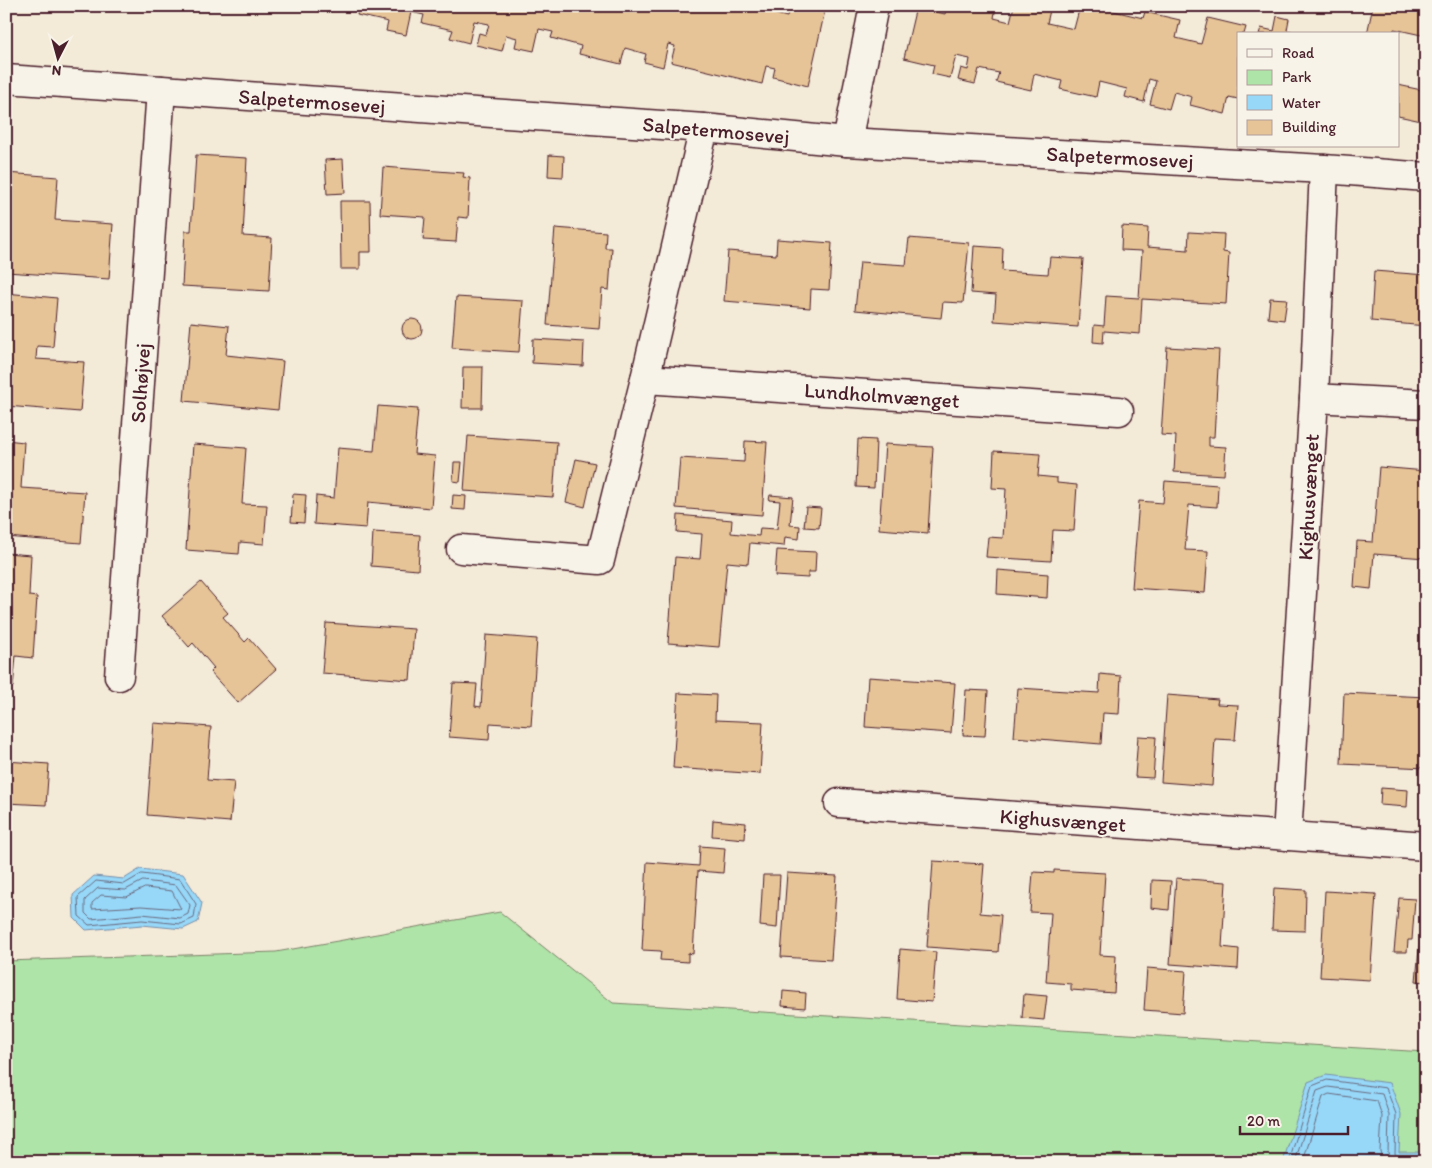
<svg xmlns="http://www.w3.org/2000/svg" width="1432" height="1168" font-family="Itim,sans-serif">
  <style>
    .green { fill: #aee4a7; stroke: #7c8269 }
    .water { fill: #97d8f9; stroke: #788ea7 }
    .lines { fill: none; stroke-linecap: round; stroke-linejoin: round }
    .shore { stroke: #69697d; stroke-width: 1 }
    .building { fill: #e6c497; stroke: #4a1f2b }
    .minor-casing { stroke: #4a1f2b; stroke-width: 31 }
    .minor { stroke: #f7f3e8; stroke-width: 28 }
    .labels { text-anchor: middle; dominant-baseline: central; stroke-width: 4; stroke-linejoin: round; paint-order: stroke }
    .street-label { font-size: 21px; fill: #4a1f2b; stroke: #f7f3e8 }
  </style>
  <rect width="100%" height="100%" fill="#f4ead8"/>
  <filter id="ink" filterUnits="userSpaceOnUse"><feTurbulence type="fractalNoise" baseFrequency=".02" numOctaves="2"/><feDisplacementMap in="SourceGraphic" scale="10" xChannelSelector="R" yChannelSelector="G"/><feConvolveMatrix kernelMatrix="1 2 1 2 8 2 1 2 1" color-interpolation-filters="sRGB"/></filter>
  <g filter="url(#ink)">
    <polygon class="green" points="500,912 613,1003 1426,1052 1426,1162 6,1162 6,961 276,952"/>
    <g class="water">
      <polygon points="140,869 183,874 202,903 198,922 183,929 142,925 86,930 74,918 73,895 94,876 124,879"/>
      <polygon points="1326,1075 1390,1083 1401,1114 1399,1152 1426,1152 1426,1162 1283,1162 1308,1082"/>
    </g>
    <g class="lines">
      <g class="shore">
        <polygon points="142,874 180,879 196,904 194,918 181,924 142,920 89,925 79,916 78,897 96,881 124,884"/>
        <polygon points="143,881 176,885 190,905 188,914 180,918 142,914 91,919 85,913 85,900 98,888 125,890"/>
        <polygon points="145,888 172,891 181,909 141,906 92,909 92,903 101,895 126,897"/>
        <polyline points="1289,1162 1312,1086 1327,1080 1386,1088 1396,1114 1395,1154 1399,1157 1426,1157"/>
        <polyline points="1295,1162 1317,1091 1328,1087 1382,1094 1389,1115 1388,1153 1394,1162"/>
        <polyline points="1303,1162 1323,1097 1329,1094 1377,1101 1382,1116 1380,1151 1383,1162"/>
      </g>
    </g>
    <g class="building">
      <polygon points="359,6 708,6 720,9 721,6 761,6 760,10 787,17 790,6 826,6 808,86 773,77 775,68 766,66 762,84 671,62 675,46 668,44 663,67 644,62 646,54 625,48 621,64 579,54 581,46 551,38 553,32 539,29 534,51 515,47 517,38 506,35 502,51 476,45 479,33 486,35 489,24 474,21 469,43 450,38 453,30 422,23 424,15 411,12 406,35 386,31 388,22 357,15"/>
      <polygon points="947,6 996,6 994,18 1010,22 1014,6 1051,6 1047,23 1074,29 1080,6 1093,6 1143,18 1145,12 1180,20 1176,38 1201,44 1208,18 1246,27 1244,34 1238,34 1238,99 1229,97 1225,114 1190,105 1192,97 1174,92 1169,109 1150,104 1156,81 1149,79 1144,102 1125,97 1127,89 1099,82 1096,97 1060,89 1062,81 1034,74 1031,90 996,82 999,73 979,69 975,84 958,80 961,68 968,70 970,59 956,56 950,78 932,74 934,65 904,58 916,7 945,14"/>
      <polygon points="1373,6 1426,6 1426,36 1394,29 1393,34 1367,34"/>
      <polygon points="1277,16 1289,19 1287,30 1301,34 1259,34 1261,28 1274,31"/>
      <polygon points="1426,47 1426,64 1422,63"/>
      <polygon points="1398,85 1426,91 1426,122 1398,116"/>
      <polygon points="196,155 247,158 243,236 272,238 269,291 182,286 185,231 191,231"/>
      <polygon points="549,155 564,156 563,177 548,176"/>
      <polygon points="343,159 345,193 327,194 325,160"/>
      <polygon points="383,167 464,173 463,177 470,178 468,218 458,217 456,242 423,240 425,217 380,214"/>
      <polygon points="6,173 58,177 55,220 113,224 109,279 6,272"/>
      <polygon points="340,201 370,201 371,252 360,252 360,269 341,269"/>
      <polygon points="1122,226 1148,228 1147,247 1188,250 1189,232 1224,234 1223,252 1229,253 1226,304 1142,299 1140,334 1104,331 1103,343 1093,342 1094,325 1104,326 1106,296 1139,298 1142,251 1121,250"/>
      <polygon points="555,228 606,232 605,248 612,248 609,290 602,289 599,329 547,325"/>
      <polygon points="909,238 969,243 963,303 943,302 941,318 855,310 860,262 906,265"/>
      <polygon points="777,239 832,243 829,290 811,289 810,308 724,301 728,251 776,255"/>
      <polygon points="974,246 1003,248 1002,271 1048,274 1050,257 1083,259 1078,327 994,321 996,295 971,293"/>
      <polygon points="1374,271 1426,275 1426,326 1371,321"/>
      <polygon points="6,293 57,298 53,347 37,346 36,359 84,362 80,412 6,406"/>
      <polygon points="456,297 523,301 519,352 452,348"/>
      <polygon points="1270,298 1287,299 1284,320 1268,318"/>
      <circle cx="412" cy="329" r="10"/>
      <polygon points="191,322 229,326 226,355 283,361 278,410 184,401"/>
      <polygon points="533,339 584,342 583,366 532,363"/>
      <polygon points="1167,347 1219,350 1214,437 1209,437 1209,446 1226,447 1224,475 1174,472 1176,436 1161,435"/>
      <polygon points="463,367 483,367 482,408 462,408"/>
      <polygon points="378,406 418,409 414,454 435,456 431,508 368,502 366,528 314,524 316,496 334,498 338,448 374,451"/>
      <polygon points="468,436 557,442 553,497 464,491"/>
      <polygon points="858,439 876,440 874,488 856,487"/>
      <polygon points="6,440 24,442 21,488 85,492 81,543 6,537"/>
      <polygon points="745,441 767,442 762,515 676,508 680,458 744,462"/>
      <polygon points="193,444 246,448 242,504 267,505 264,544 240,542 239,554 186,550"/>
      <polygon points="885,444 933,447 928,533 879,529"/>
      <polygon points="994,451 1040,454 1038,476 1057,478 1057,483 1077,485 1074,531 1053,530 1051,561 986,557 988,537 1003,538 1006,489 992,488"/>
      <polygon points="576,459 595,463 585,507 566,502"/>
      <polygon points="454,462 462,462 460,482 453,481"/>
      <polygon points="1379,467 1426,471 1425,558 1374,554 1371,589 1354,587 1357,541 1373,542"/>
      <polygon points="1165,481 1218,485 1217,507 1189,505 1185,550 1208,551 1205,593 1132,588 1139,501 1163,503"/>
      <polygon points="293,494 306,495 304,523 291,522"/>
      <polygon points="453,495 466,496 465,510 452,509"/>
      <polygon points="770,495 793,497 790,525 800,526 799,539 785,537 784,546 750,543 748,564 727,562 719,647 668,643 675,557 700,559 702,534 677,532 678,515 732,520 731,533 759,536 760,528 777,529 780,501 769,500"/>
      <polygon points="806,507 821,508 819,528 804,527"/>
      <polygon points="373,532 420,535 418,570 371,566"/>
      <polygon points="777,550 816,552 815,572 808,572 808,578 775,576"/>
      <polygon points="6,553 31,555 29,596 37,597 33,658 16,656 13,687 6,687"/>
      <polygon points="998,570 1048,574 1047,598 997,594"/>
      <polygon points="201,582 228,613 223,617 245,642 249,638 276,669 238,703 210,672 214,668 193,643 189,647 162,616"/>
      <polygon points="326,623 414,629 410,680 322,673"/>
      <polygon points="486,635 537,639 531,726 490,723 489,740 449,737 453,683 477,684 475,706 481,707"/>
      <polygon points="1100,674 1121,676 1119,714 1103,713 1101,744 1014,737 1018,688 1099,693"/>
      <polygon points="868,677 955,683 951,733 865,727"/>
      <polygon points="966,690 988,691 985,736 963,735"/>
      <polygon points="678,693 716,695 715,720 763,722 760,774 673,768"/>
      <polygon points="1344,693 1426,697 1426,768 1341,764"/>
      <polygon points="1167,695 1218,699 1217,704 1238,705 1235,740 1215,739 1212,786 1161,782"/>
      <polygon points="154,723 211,727 207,780 234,782 230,822 147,815"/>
      <polygon points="1138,736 1156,737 1153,778 1135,777"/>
      <polygon points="6,761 49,764 46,805 6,803"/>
      <polygon points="1381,788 1408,790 1407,807 1380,805"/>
      <polygon points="713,820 746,823 745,839 712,836"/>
      <polygon points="700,846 725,848 723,873 698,871 693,954 688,953 688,962 660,960 661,951 642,950 647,862 699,866"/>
      <polygon points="933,861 984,864 980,913 1001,915 998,952 927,947"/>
      <polygon points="1054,870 1105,873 1100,955 1116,956 1114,993 1071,990 1071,984 1046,982 1051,913 1030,912 1033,872 1054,873"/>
      <polygon points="787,873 837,876 831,960 781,957"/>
      <polygon points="763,875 780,875 777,928 760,926"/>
      <polygon points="1176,878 1226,882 1222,947 1239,949 1238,969 1170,964"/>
      <polygon points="1152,880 1171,881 1169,910 1151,908"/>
      <polygon points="1274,888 1306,890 1305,931 1272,930"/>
      <polygon points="1325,891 1376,894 1370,980 1320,977"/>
      <polygon points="1424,896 1426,896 1426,982 1416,981"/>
      <polygon points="1399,898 1415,899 1412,940 1408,940 1407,952 1394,952"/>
      <polygon points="900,949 936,952 932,1002 897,999"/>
      <polygon points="1147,968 1186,971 1183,1013 1144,1010"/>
      <polygon points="783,991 806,993 805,1008 782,1006"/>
      <polygon points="1024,994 1047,996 1044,1020 1022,1018"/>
    </g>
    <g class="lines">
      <defs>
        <g id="minor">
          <polyline points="6,79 704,128 847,142 1324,169 1426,177"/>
          <polyline points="847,142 874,6"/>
          <polyline points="645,379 1119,411"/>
          <polyline points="1314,398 1426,404"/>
          <polyline points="461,549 600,560 645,379 704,128"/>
          <polyline points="119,676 161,90"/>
          <polyline points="839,803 1426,846"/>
          <polyline points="1287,836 1314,398 1324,169"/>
        </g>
      </defs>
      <use href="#minor" class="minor-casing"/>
      <use href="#minor" class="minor"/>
    </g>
  </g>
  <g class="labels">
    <g class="street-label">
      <text transform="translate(312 101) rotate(4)">Salpetermosevej</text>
      <text transform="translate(716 130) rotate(5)">Salpetermosevej</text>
      <text transform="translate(1120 157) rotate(3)">Salpetermosevej</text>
      <text transform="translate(140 383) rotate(-86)">Solhøjvej</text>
      <text transform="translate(882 395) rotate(4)">Lundholmvænget</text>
      <text transform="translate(1308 497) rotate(-87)">Kighusvænget</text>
      <text transform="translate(1063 820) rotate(4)">Kighusvænget</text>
    </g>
  </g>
  <rect width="1432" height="1168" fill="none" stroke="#f7f3e8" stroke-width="25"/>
  <rect x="12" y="12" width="1407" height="1143" fill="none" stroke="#4a1f2b" stroke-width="2" filter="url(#ink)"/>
  <rect x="1237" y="32" width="162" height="115" fill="#f7f3e8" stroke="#b29e9c"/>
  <rect x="1247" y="49" width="25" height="8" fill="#f7f3e8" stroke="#b29e9c"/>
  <text x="1282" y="58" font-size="15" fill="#4a1f2b">Road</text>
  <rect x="1247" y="70" width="25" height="15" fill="#aee4a7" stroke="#b29e9c"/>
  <text x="1282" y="82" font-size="15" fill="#4a1f2b">Park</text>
  <rect x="1247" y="95" width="25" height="15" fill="#97d8f9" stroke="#b29e9c"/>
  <text x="1282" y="108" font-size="15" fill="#4a1f2b">Water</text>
  <rect x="1247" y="120" width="25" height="15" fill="#e6c497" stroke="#b29e9c"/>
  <text x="1282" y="132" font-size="15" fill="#4a1f2b">Building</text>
  <g transform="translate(58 58) rotate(186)" stroke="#f7f3e8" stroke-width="4" paint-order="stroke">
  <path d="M0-4L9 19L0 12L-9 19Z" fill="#4a1f2b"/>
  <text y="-8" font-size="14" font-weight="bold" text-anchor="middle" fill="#4a1f2b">N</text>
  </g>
  <path d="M1240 1126v8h108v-8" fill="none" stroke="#4a1f2b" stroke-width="2.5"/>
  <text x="1247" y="1126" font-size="15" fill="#4a1f2b" stroke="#f7f3e8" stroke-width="4" paint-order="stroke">20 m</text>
</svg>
